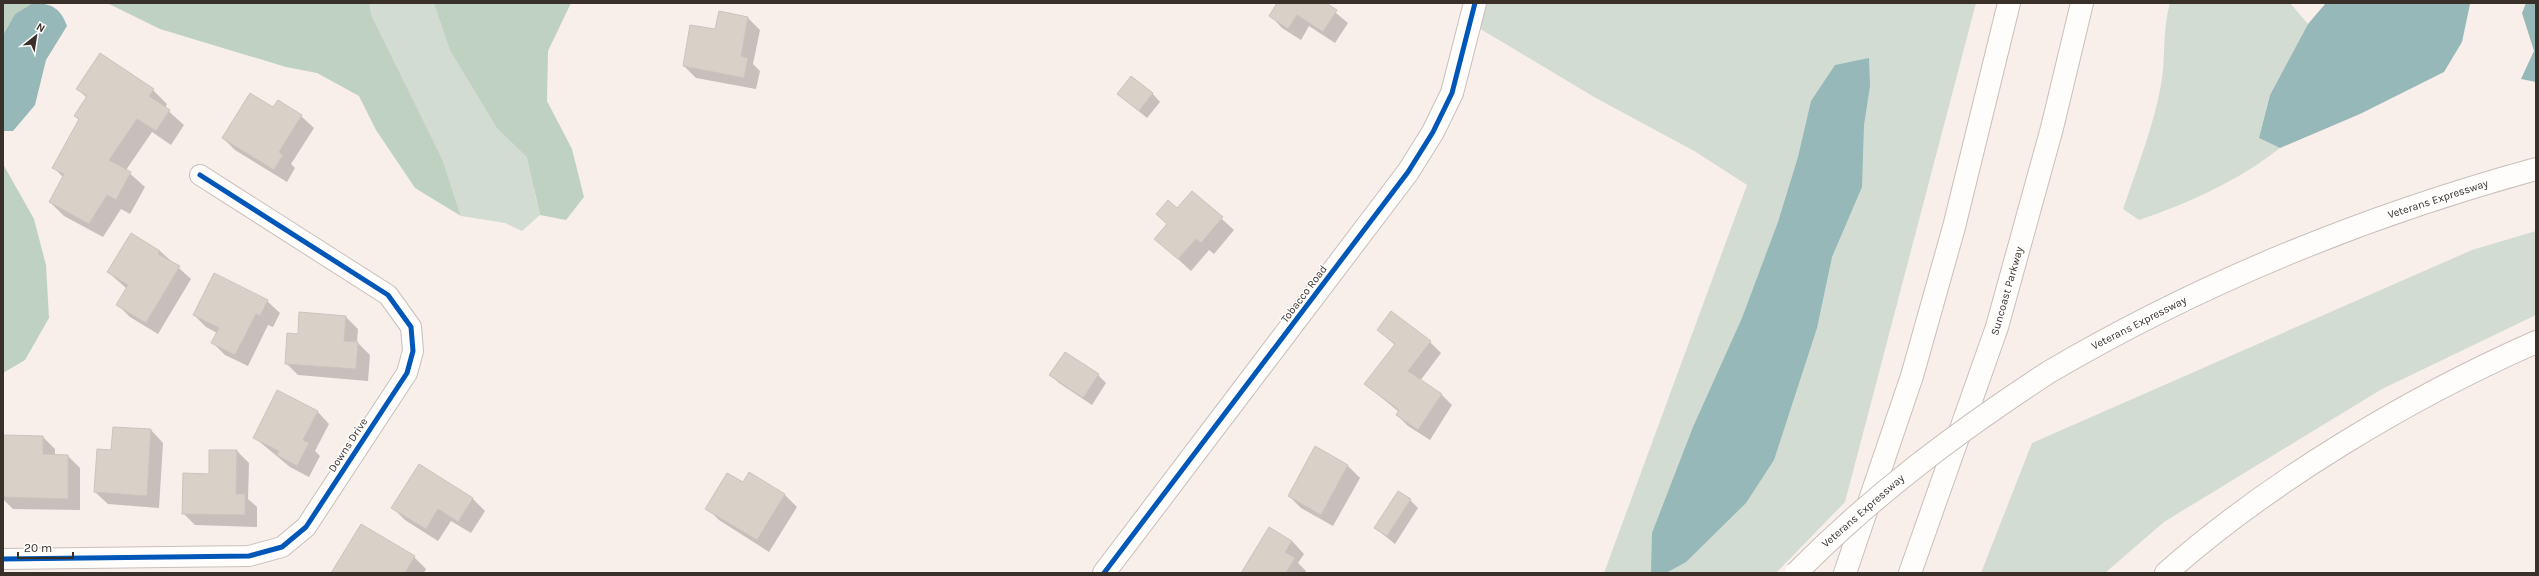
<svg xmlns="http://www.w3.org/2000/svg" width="2539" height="576" font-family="Karla,sans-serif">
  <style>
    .green { fill: #d3dcd2 }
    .forest { fill: #bfd1c1 }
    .water { fill: #96b8b8 }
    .shadow { fill: #0003 }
    .building { fill: #d9d1c8; stroke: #cbc4bd }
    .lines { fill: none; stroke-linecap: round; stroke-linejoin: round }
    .minor-casing { stroke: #c8bfba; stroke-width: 22 }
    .tertiary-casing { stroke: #c8bfba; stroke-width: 24 }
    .motorway-casing { stroke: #c8bfba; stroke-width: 24 }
    .minor { stroke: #fefdfc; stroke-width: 20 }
    .tertiary { stroke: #fefdfc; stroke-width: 22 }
    .motorway { stroke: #fefdfc; stroke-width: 22 }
    .motorway-bridge-casing { stroke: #c8bfba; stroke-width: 24; stroke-linecap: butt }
    .motorway-bridge { stroke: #fefdfc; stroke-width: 22 }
    .cycleway-casing { stroke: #fefefe; stroke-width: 8 }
    .cycleway { stroke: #0057b8; stroke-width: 5 }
    .labels { text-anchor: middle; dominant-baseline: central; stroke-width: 3; stroke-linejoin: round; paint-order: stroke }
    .street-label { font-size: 11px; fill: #3a302a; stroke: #fefefe }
  </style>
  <rect width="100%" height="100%" fill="#f8efea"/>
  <g class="green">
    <polygon points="178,3 543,3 534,189 540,215 522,231 505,223 461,216 451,186 369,85"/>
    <polygon points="1464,3 1976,3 1845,502 1776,573 1604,573 1747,185 1696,152 1594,97 1462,18"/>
    <path d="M2170 3H2290L2308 24 2270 95 2259 138 2280 148C2238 181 2189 203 2139 220L2123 209C2137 168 2153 128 2161 85 2166 58 2162 30 2170 3Z"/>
    <polygon points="2536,231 2536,315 2382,389 2164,522 2105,573 1981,573 2032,443 2472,250"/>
  </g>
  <g class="forest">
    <polygon points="3,3 33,3 15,14 3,35"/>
    <polygon points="107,3 369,3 371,15 442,159 461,216 415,188 376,130 359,96 317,73 286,67 160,29"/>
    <polygon points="434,3 571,3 548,51 547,101 572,149 584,197 566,220 540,215 527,157 497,128 450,50"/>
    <polygon points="3,164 34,219 46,265 49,318 25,360 3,373"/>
  </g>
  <g class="water">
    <path d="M33 3C52 3 61 9 67 26L46 60 35 105 13 131H3V35L15 14Z"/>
    <polygon points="2326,3 2470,4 2462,42 2444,72 2360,114 2280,148 2259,138 2270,95 2308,24"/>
    <polygon points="2526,3 2536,3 2536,82 2521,79 2534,51 2522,13"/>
    <polygon points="1869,58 1870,86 1864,125 1862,187 1832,257 1817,328 1774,460 1746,503 1686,562 1666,573 1651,573 1652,533 1693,427 1742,318 1778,222 1798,157 1811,101 1835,65"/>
  </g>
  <g class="shadow">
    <polygon points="1277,3 1324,3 1348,23 1335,43 1309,26 1301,40 1282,28 1270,15"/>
    <polygon points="748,18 760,30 753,64 760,71 756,89 696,78 684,66 716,31"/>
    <polygon points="77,88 153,90 167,104 165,108 184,125 171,145 152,132 126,170 145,187 130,214 121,209 103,237 64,216 50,202 64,178 54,168 79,120 75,116 87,98"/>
    <polygon points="1152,93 1160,102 1147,118 1118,94"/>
    <polygon points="274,109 301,116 314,128 291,164 295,168 287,182 235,150 223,138"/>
    <polygon points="1192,192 1234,230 1214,254 1209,250 1191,271 1156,239"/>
    <polygon points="131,234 160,251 191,279 158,334 130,317 118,305 127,289 108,272"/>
    <polygon points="214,274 267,301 280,313 273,327 268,325 248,366 225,355 213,343 217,333 206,327 194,315"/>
    <polygon points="346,317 358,329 357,342 370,355 368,381 298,375 286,363 299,335"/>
    <polygon points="1378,330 1430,342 1441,353 1420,381 1441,394 1452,405 1430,440 1408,426 1397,415 1399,412 1365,384 1395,345"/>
    <polygon points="1051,375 1098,375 1106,383 1092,405 1059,383"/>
    <polygon points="317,411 329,424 315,451 320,456 309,477 290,467 255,438"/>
    <polygon points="114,428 151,430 163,443 159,508 108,504 95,492 112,451"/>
    <polygon points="3,436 43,437 55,449 55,455 68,456 80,468 80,510 13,509 3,499"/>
    <polygon points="1316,448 1348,466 1360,478 1333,526 1301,508 1289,496"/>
    <polygon points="237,451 249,463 248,499 257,507 257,527 195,525 183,513 210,475"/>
    <polygon points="420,465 473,499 485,511 471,533 451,521 438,541 405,520 393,508"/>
    <polygon points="750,473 785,495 797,507 769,552 719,520 707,508 743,484"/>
    <polygon points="1410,500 1418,508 1395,544 1375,528"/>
    <polygon points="1292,541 1304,554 1298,563 1306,571 1305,573 1242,573"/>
    <polygon points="414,557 426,569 424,573 339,573"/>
  </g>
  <g class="building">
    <polygon points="1277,3 1326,3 1337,10 1323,32 1297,15 1288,29 1269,16"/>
    <polygon points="719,11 748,17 741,56 748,58 744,78 683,66 690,25 715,29"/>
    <polygon points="100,53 154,89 149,96 170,110 156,131 137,119 109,160 131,172 116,200 107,195 89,224 49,202 64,174 52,168 79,119 74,116 87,96 76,89"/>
    <polygon points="1131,76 1153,93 1139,111 1117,94"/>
    <polygon points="250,93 273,107 278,100 302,115 279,152 283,155 274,170 222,138"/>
    <polygon points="1192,191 1223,217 1201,243 1196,239 1178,259 1154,239 1167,224 1156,214 1168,200 1177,208"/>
    <polygon points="131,233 160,251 158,254 180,266 146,323 116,305 128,285 107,272"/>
    <polygon points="214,273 268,300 260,316 256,314 235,355 211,343 219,328 193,315"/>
    <polygon points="1391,311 1431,341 1408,371 1442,394 1418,430 1396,415 1399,410 1364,384 1395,344 1377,330"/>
    <polygon points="299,312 346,316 344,341 358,342 356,369 285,364 287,333 298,334"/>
    <polygon points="1065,352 1099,374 1083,398 1049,375"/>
    <polygon points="277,390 318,411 303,440 309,443 297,466 277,455 279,451 253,438"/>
    <polygon points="113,427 151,429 147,496 94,492 97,449 111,450"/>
    <polygon points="3,435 43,436 43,454 68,455 68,499 3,497"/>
    <polygon points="1315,446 1348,465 1321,515 1288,496"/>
    <polygon points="209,450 237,450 236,494 245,494 245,515 182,514 183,473 209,474"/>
    <polygon points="419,464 473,498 458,522 438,509 426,529 391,508"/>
    <polygon points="749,472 785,494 757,540 705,509 727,473 743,482"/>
    <polygon points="1398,491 1411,499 1387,536 1374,528"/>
    <polygon points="361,524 415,556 405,573 331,573"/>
    <polygon points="1269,527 1292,541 1285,552 1295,558 1286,573 1241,573"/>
  </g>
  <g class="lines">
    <defs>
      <polyline id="minor" points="3,559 249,556 282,547 306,527 407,373 413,351 411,327 388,295 200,175"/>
      <polyline id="tertiary" points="1104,573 1408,172 1433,132 1452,93 1475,3"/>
      <g id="motorway">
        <path d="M2049 372C2202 282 2365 216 2536 169"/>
        <polyline points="1845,573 1912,376 1954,227 2009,3"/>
        <polyline points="1910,573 1997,327 2052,128 2082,3"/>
        <path d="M2166 573C2270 481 2409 398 2536 342"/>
      </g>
    </defs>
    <use href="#minor" class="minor-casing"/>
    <use href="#tertiary" class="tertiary-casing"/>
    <use href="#motorway" class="motorway-casing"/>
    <use href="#minor" class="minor"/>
    <use href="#tertiary" class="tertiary"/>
    <use href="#motorway" class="motorway"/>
    <defs>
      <path id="motorway-bridge" d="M1796 573C1873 495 1957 432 2049 372"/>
    </defs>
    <use href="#motorway-bridge" class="motorway-bridge-casing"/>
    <use href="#motorway-bridge" class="motorway-bridge"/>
    <defs>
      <g id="cycleway">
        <polyline points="3,559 249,556 282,547 306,527 407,373 413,351 411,327 388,295 200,175"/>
        <polyline points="1104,573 1408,172 1433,132 1452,93 1475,3"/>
      </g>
    </defs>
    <use href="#cycleway" class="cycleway-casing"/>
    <use href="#cycleway" class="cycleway"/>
  </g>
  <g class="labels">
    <g class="street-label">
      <text transform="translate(2438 199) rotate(-18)">Veterans Expressway</text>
      <text transform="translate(2007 291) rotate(-74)">Suncoast Parkway</text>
      <text transform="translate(1304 294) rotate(-53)">Tobacco Road</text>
      <text transform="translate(2139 323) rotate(-27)">Veterans Expressway</text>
      <text transform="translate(348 445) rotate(-57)">Downs Drive</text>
      <text transform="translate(1863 511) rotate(-41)">Veterans Expressway</text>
    </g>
  </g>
  <rect width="2539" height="576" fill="none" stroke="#3a302a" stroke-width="8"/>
  <g transform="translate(36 36) rotate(30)" stroke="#fefefe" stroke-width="3" paint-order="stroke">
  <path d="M0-3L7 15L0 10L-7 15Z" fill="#3a302a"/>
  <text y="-6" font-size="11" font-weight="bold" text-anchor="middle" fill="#3a302a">N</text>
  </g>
  <path d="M18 552v6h55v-6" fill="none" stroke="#3a302a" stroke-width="2"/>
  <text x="24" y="552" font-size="12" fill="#3a302a" stroke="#fefefe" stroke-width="3" paint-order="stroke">20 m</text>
</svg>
